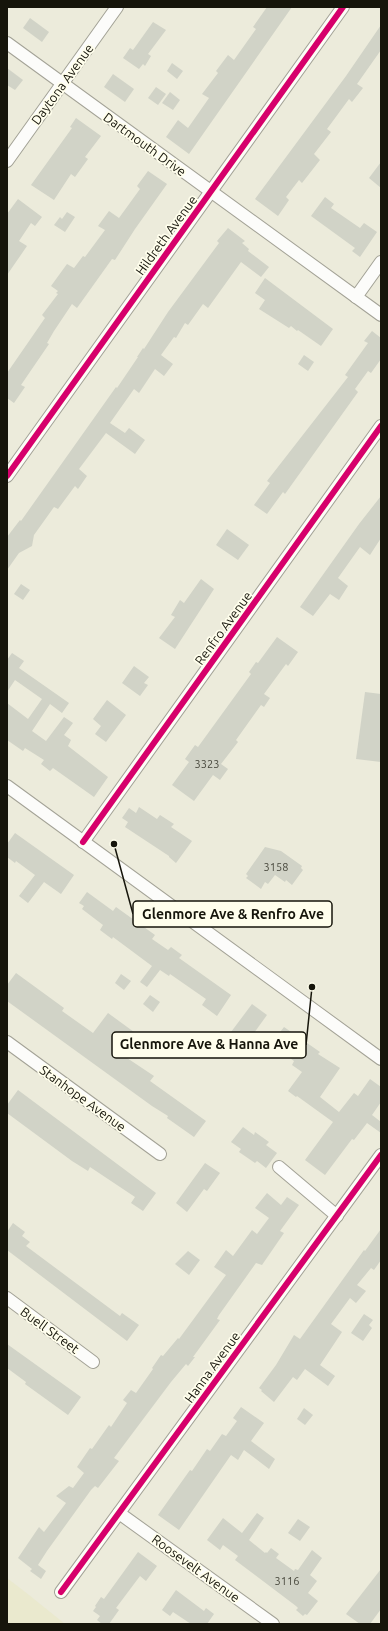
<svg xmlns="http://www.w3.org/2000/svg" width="388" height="1631" font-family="Ubuntu,sans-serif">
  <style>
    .built { fill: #eae9ce }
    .building { fill: #d1d3c7 }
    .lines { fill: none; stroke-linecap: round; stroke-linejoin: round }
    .minor-casing { stroke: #a3a296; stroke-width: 14 }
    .minor { stroke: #fcfcfa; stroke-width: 12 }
    .cycleway-casing { stroke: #fffeec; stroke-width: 8 }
    .cycleway { stroke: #d6006c; stroke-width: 6 }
    .labels { text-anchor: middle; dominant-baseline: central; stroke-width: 3.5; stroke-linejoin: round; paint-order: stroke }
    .number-label { font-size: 11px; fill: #48483d }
    .street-label { font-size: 13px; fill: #16150b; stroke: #fffeec }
    .leader { fill: none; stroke: #16150b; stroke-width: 1.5 }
    .callout-dot { fill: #16150b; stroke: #fffeec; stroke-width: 1.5 }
    .callout { fill: #fffeec; stroke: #16150b; stroke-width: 1.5 }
    .callout-label { font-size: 14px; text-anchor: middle; font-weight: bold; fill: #16150b }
  </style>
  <rect width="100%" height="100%" fill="#ecebdb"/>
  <polygon class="built" points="7,1578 29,1595 65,1624 7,1624"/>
  <g class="building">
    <polygon points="267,7 292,7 189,154 166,137 178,120 188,128 209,98 202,94 218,73 216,71 228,55 234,60 256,29 253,27"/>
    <polygon points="30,18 49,32 42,42 23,28"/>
    <polygon points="153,22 166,30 148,54 151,56 145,66 143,64 139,69 123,58 130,48 133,50"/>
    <polygon points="381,25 381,50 357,84 363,88 352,102 349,99 327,129 331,132 314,154 320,160 302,183 299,180 286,197 289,200 278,216 255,199 346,76"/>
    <polygon points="172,63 183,71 177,79 167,71"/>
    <polygon points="7,68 23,80 15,90 7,85"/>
    <polygon points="113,74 134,89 125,102 104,87"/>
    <polygon points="156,87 166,94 158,105 148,98"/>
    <polygon points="170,92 180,100 173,110 162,103"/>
    <polygon points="76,118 101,136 85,157 88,159 75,177 71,174 54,200 31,185 72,128 70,127"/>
    <polygon points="381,162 381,188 369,178"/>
    <polygon points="148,171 167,184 135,229 115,260 112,259 77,308 72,304 54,331 47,343 49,344 21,385 25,387 14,403 7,398 7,373 45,318 42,315 58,294 56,293 58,291 51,286 67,264 74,268 83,256 85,257 105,230 98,226 109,211 119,218 140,189 137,186"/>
    <polygon points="325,197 334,204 331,208 360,228 364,223 377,232 360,257 352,251 355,248 311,216"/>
    <polygon points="18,199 42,217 35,226 31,223 19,241 27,246 7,275 7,214"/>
    <polygon points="67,212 75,217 65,232 54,225 60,217 62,219"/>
    <polygon points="228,228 245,241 242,243 249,249 248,251 269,267 261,277 241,262 208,308 203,304 188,325 185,323 176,338 174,337 161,355 173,364 164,376 155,369 139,393 134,389 110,423 125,433 129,428 145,440 135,454 106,433 79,469 87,476 78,489 75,486 58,509 54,507 34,535 32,546 19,553 7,570 7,537 20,520 21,521 116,387 117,388 138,357 137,357 143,348 144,349 168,312 219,243 217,241"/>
    <polygon points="265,278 333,329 321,346 298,330 297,331 291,326 289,328 259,309 265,300 255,293"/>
    <polygon points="372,331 381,338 381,359 371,373 368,371 355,389 358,392 295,480 285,494 283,492 267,514 254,505 270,483 267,481 348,377 345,375 368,343 364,341"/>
    <polygon points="304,355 314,362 308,371 298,364"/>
    <polygon points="381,496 381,538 370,555 360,547 338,578 348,586 339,600 330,594 313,616 300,607 359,524"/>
    <polygon points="227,529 249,545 238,560 216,545"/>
    <polygon points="201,579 214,589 175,649 159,638 175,617 171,615 180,600 184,603"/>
    <polygon points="21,584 30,590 23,600 14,594"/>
    <polygon points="277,637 298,652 288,666 286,664 264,694 270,698 264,707 261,705 236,740 238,742 221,764 228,769 220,780 213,775 194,801 172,785 189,762 185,759 195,745 198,747 251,674 249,672 256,662 258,663"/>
    <polygon points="12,653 24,661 19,668 69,703 62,713 50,704 32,731 46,741 64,717 73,723 64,735 71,740 68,746 108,777 94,797 53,768 50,771 41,764 44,760 25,748 23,751 7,740 7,703 28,719 42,699 15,680 7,692 7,660"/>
    <polygon points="134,666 149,677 144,683 148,685 140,696 122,683"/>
    <polygon points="365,692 381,694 381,762 356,759"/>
    <polygon points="107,700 126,715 106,742 95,734 101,726 93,719"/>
    <polygon points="139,807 157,819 160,815 174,824 171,827 192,841 176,863 169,857 169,856 125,827 128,822 122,818 129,808 136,813"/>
    <polygon points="15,833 74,875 61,894 44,882 28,903 19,896 35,875 16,861 15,863 7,857 7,844"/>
    <polygon points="265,847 281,851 302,866 301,868 303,870 292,885 286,880 285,882 275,875 268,884 265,882 261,889 246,878 248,876 246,874"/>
    <polygon points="87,892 113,911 116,907 155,935 152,939 168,950 171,947 182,955 179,958 231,995 217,1016 202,1005 206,999 170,974 169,976 160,970 147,987 140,982 152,966 113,937 112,939 100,930 103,925 82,909 84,906 79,903"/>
    <polygon points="16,973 64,1008 62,1011 93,1033 108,1013 134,1032 118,1052 154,1076 150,1081 206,1121 194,1137 167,1118 168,1116 152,1106 7,1001 7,985"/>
    <polygon points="121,974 131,981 124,990 115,983"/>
    <polygon points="150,995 160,1002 153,1012 143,1004"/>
    <polygon points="252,1004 267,1015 246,1044 231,1032"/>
    <polygon points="284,1027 320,1052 318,1054 340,1068 320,1097 339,1112 354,1093 358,1096 370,1079 381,1087 381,1102 372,1115 381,1122 381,1133 367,1123 354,1140 352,1139 325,1175 305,1160 333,1122 297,1096 296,1097 288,1091 302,1072 292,1065 294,1061 271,1044"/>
    <polygon points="18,1090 156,1193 143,1211 131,1203 135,1197 90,1167 88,1171 72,1161 7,1113 7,1105"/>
    <polygon points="243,1127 254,1135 255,1132 269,1142 266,1145 277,1153 266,1168 257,1161 255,1163 239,1152 241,1149 231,1142"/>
    <polygon points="205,1163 220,1173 207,1191 204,1189 187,1212 176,1203"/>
    <polygon points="267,1193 281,1205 287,1197 299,1205 280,1231 284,1233 262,1265 256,1263 219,1315 217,1319 220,1320 193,1357 195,1357 188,1366 186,1364 171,1382 114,1458 119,1461 98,1488 95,1486 91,1490 47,1551 38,1565 46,1571 41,1579 30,1571 32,1569 18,1558 39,1527 44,1532 66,1503 56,1496 69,1486 73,1488 84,1473 77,1467 90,1448 92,1449 109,1425 111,1427 127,1403 123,1400 131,1390 136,1393 153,1369 152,1368 161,1355 163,1356 178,1338 179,1339 226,1275 214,1267 226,1250 233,1256 252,1230 257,1234 269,1218 255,1208"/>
    <polygon points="13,1223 25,1232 22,1236 30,1242 26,1246 120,1316 122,1313 139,1325 127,1341 7,1250 7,1232"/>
    <polygon points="381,1229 381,1260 374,1270 371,1268 357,1285 366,1291 356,1303 350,1298 331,1324 342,1332 320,1365 335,1376 328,1386 305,1369 297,1380 293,1377 274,1402 261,1391 262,1390 259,1388 276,1365 294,1335 300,1339 364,1250 365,1251"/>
    <polygon points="188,1251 200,1260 189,1275 175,1264"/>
    <polygon points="364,1314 373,1320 369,1325 372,1328 363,1341 351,1333"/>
    <polygon points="7,1344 81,1397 68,1415 25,1384 26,1382 7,1368"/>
    <polygon points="241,1407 264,1423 251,1441 275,1459 269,1469 244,1450 238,1460 231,1455 179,1530 158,1515 190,1470 192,1471 207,1449 210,1451 222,1434 226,1436 237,1421 233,1418"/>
    <polygon points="304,1408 313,1415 305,1425 297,1419"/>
    <polygon points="257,1513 264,1518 249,1540 265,1553 266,1552 267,1553 271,1548 279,1554 276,1558 294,1571 295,1569 298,1570 312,1550 322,1558 310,1575 317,1581 308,1593 318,1601 307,1615 305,1614 303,1616 296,1610 298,1608 296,1606 235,1560 238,1556 223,1545 220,1550 207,1540 223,1518 242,1533"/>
    <polygon points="298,1519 310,1527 300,1541 288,1533"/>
    <polygon points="138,1552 157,1566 146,1581 140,1576 116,1608 119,1610 109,1624 102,1624 97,1620 100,1616 93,1611 96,1607 95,1606 101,1597 104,1599"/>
    <polygon points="381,1569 381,1609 370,1624 360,1624 346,1614"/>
    <polygon points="176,1590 204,1611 206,1608 214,1614 207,1624 191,1624 173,1612 170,1616 162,1610"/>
  </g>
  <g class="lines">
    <defs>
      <g id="minor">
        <polyline points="7,43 381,315"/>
        <polyline points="7,161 117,7"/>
        <polyline points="356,297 381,262"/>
        <polyline points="7,476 343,7"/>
        <polyline points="7,786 381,1059"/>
        <polyline points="83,842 381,426"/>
        <polyline points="7,1042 160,1154"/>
        <polyline points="279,1167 337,1216"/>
        <polyline points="7,1298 93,1362"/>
        <polyline points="119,1513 273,1624"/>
        <polyline points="61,1592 381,1155"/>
      </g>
    </defs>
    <use href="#minor" class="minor-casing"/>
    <use href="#minor" class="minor"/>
    <defs>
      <g id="cycleway">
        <polyline points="7,476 343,7"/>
        <polyline points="83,842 381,426"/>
        <polyline points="61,1592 381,1155"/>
      </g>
    </defs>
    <use href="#cycleway" class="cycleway-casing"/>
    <use href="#cycleway" class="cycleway"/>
  </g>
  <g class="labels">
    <g class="number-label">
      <text x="207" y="764">3323</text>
      <text x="276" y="867">3158</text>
      <text x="287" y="1581">3116</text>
    </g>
    <g class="street-label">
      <text transform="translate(62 84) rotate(-54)">Daytona Avenue</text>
      <text transform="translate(145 144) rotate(36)">Dartmouth Drive</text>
      <text transform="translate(166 235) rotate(-54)">Hildreth Avenue</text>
      <text transform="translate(223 628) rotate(-54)">Renfro Avenue</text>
      <text transform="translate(83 1098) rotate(36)">Stanhope Avenue</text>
      <text transform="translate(50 1330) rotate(36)">Buell Street</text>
      <text transform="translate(212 1367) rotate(-54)">Hanna Avenue</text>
      <text transform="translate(196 1568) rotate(36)">Roosevelt Avenue</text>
    </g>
  </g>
  <path class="leader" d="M114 844L133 914M312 987L306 1045"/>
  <g class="callout-dot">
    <circle cx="114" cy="844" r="4"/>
    <circle cx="312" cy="987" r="4"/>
  </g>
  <g class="callout">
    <rect x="133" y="901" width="199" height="26" rx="4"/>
    <rect x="112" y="1032" width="194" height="26" rx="4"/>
  </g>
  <g class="callout-label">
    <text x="233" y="919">Glenmore Ave &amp; Renfro Ave</text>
    <text x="209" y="1049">Glenmore Ave &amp; Hanna Ave</text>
  </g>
  <rect width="388" height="1631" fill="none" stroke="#16150b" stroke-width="16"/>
</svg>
